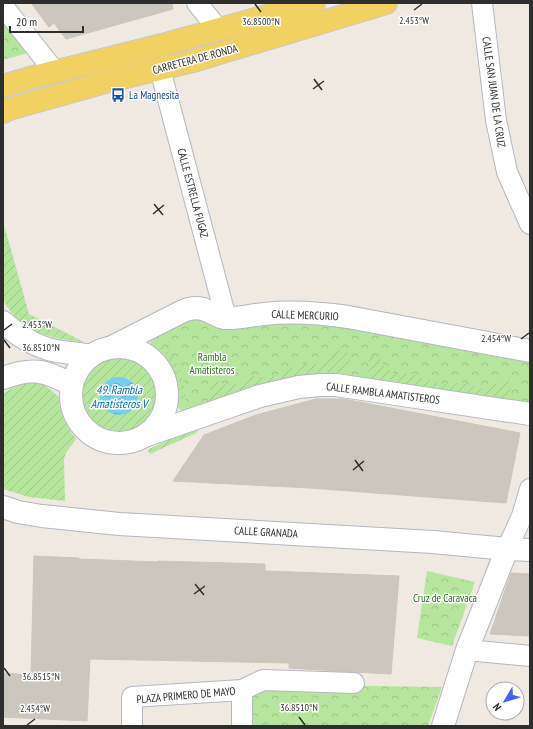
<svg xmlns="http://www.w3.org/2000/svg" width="533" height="729" font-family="'PT Sans Narrow',sans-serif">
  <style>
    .park { fill: url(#park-crowns) }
    .garden { fill: url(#garden-furrows) }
    .water { fill: url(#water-waves) }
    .building { fill: #cbc7bf; stroke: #cbc5ba }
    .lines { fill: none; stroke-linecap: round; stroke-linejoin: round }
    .street-casing { stroke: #b4b7c1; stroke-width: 22 }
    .secondary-casing { stroke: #b4b7c1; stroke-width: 24 }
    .primary-casing { stroke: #c9c9c9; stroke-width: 24 }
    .street { stroke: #fff; stroke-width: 20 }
    .secondary { stroke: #fff; stroke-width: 22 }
    .primary { stroke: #f2d163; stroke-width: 22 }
    .ticks { fill: none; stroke: #2e2e2e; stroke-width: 1.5 }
    .labels { text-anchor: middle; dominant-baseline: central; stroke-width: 3; stroke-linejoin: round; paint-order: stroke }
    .street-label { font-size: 11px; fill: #2e2e2e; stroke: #fff }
    .transit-label { font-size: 11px; fill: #164399; stroke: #fff; text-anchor: start }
    .park-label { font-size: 11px; fill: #2c6e1b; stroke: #fff }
    .water-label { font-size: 12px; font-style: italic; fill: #0d6fa3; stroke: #fff }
    .ticks-label { font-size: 10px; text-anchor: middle; fill: #2e2e2e; stroke: #fff; stroke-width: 3; stroke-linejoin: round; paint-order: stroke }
  </style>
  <defs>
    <pattern id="park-crowns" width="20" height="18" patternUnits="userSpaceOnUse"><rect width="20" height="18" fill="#b6e59e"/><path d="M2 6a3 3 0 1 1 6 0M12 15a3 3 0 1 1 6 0" fill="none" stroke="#9dc588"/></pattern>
    <pattern id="garden-furrows" width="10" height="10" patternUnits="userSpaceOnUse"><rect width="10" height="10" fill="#b6e59e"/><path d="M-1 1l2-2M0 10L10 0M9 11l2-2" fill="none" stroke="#9dc588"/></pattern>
    <pattern id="water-waves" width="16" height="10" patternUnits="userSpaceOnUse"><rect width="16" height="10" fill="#75cff0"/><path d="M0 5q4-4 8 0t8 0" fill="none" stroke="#66b2ce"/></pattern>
  </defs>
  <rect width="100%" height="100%" fill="#efe9e1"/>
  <g class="park">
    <polygon points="3,13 34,51 3,60"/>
    <polygon points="186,318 292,319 530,357 530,410 341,374 337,375 185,412 179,409 178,406 178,399 177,385 172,371 165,358 160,353 152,346 150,340"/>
    <polygon points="427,571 475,582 452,646 417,638"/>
    <polygon points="259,684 442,687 428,726 250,726 250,693"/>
  </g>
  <g class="garden">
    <path d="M3 221 29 314 84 342C50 339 21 332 3 300Z"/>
    <path d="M162 344C179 361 185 380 186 403L184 405H182V403C182 380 174 365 160 348V346Z"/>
    <path d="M343 349 346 350C351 356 350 369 344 375H337L210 402 208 400 210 384 216 381C221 382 225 385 231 385 239 385 243 378 250 376 255 376 261 377 266 377 272 376 278 375 284 373 290 370 294 365 301 364 307 363 313 365 319 363 329 360 334 352 343 349Z"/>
    <path d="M374 356C376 356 379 357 380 358 382 360 382 362 383 364 385 367 388 370 392 372 401 376 405 372 413 374 423 376 431 383 442 384 449 385 456 382 463 383 472 384 478 391 487 389 493 388 499 379 506 380 515 382 509 396 508 402L370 380 367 376 369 358 371 357Z"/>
    <circle cx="119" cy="395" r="39"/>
    <path d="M35 382C45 384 51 390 59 397 59 413 66 426 76 439L66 453 64 459 65 501 29 497 3 489V394C13 386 23 383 35 382Z"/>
    <polygon points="201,427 196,433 150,454 148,451 149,449 177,436"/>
  </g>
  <circle class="water" cx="119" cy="396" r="19"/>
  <g class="building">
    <polygon points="31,3 172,3 173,9 66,39 54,23 49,27"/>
    <polygon points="316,399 344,399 520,433 506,503 310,488 173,481 204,435 256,415"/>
    <polygon points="34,556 79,558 79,559 158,562 158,561 265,564 265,571 399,576 391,674 354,672 289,668 289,663 90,659 87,721 3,717 3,673 31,675"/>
    <polygon points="511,573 530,574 530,636 490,634"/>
  </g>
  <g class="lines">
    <defs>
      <g id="street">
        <polyline points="197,3 218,29"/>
        <polyline points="482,3 496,120 507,172 530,224"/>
        <polyline points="3,6 55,72"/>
        <polyline points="160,69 226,318"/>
        <polyline points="507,549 522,516 530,489"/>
        <polyline points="467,650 530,656"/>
        <polyline points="132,726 132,697 242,690 263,680 354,683"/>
        <polyline points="242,726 242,690"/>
      </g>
      <g id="secondary">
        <path d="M3 322C16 334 31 344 48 349 62 353 77 353 91 356"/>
        <circle cx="119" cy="395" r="48"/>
        <path d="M112 347 183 311C192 307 201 307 210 312 215 314 218 317 224 318 236 319 252 315 264 314 292 311 320 313 348 317L530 351"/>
        <path d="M3 378C31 367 46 370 72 385"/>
        <polyline points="147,435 260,396 299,387 320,385 336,385 530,414"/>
        <polyline points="3,507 18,512 42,516 119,524 433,542 507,549 530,550"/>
        <polyline points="443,726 467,650 507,549"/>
      </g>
      <g id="primary">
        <polyline points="3,86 30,78 162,45 314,3"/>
        <polyline points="3,112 9,109 113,80 193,61 386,3"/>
      </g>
    </defs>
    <use href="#street" class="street-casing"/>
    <use href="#secondary" class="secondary-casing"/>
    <use href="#primary" class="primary-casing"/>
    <use href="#street" class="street"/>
    <use href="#secondary" class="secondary"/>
    <use href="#primary" class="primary"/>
  </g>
  <path class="ticks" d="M255 4 261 12M414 10 422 4M314 79 322 90M313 89 324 81M154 204 163 215M153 214 164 205M4 330 12 324M521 339 529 333M4 340 10 348M355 460 363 471M353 470 364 461M195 584 204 595M194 594 205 586M4 668 10 676M299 717 305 725M27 725 35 719"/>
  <defs>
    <symbol id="bus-bare" viewBox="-9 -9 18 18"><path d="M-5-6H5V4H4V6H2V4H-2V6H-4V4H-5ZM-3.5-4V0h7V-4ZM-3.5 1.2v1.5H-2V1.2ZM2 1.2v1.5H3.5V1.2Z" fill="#1a4fb4" stroke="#fff" stroke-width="2.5" paint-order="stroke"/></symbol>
  </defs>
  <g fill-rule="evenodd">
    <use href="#bus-bare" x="108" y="85" width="20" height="20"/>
  </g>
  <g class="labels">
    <g class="street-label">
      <text transform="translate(195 59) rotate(-15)">CARRETERA DE RONDA</text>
      <text transform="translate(494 92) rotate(82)">CALLE SAN JUAN DE LA CRUZ</text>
      <text transform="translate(193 193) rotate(75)">CALLE ESTRELLA FUGAZ</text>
      <text transform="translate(305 315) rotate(2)">CALLE MERCURIO</text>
      <text transform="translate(383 393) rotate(7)">CALLE RAMBLA AMATISTEROS</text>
      <text transform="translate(266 532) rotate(3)">CALLE GRANADA</text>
      <text transform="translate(186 695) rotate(-5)">PLAZA PRIMERO DE MAYO</text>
    </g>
    <g class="transit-label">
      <text x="129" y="95">La Magnesita</text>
    </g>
    <g class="park-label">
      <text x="212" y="357">Rambla<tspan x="212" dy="13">Amatisteros</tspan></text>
      <text x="445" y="598">Cruz de Caravaca</text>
    </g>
    <g class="water-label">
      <text x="119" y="389">49. Rambla<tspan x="119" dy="14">Amatisteros V</tspan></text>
    </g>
  </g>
  <g class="ticks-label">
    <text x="414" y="24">2.453°W</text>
    <text x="261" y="25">36.8500°N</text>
    <text x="37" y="328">2.453°W</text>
    <text x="496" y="342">2.454°W</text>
    <text x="41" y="351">36.8510°N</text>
    <text x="41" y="680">36.8515°N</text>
    <text x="299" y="711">36.8510°N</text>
    <text x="35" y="712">2.454°W</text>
  </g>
  <rect width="533" height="729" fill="none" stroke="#2e2e2e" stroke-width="8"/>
  <g transform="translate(505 701) rotate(232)"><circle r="19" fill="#ffffff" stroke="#ababab"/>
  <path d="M0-3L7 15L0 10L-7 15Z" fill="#4264fb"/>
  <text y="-6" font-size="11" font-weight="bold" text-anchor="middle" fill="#2e2e2e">N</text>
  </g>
  <path d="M10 26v6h73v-6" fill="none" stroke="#2e2e2e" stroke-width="2"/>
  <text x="16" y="26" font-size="12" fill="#2e2e2e" stroke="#ffffff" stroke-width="3" paint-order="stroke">20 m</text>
</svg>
